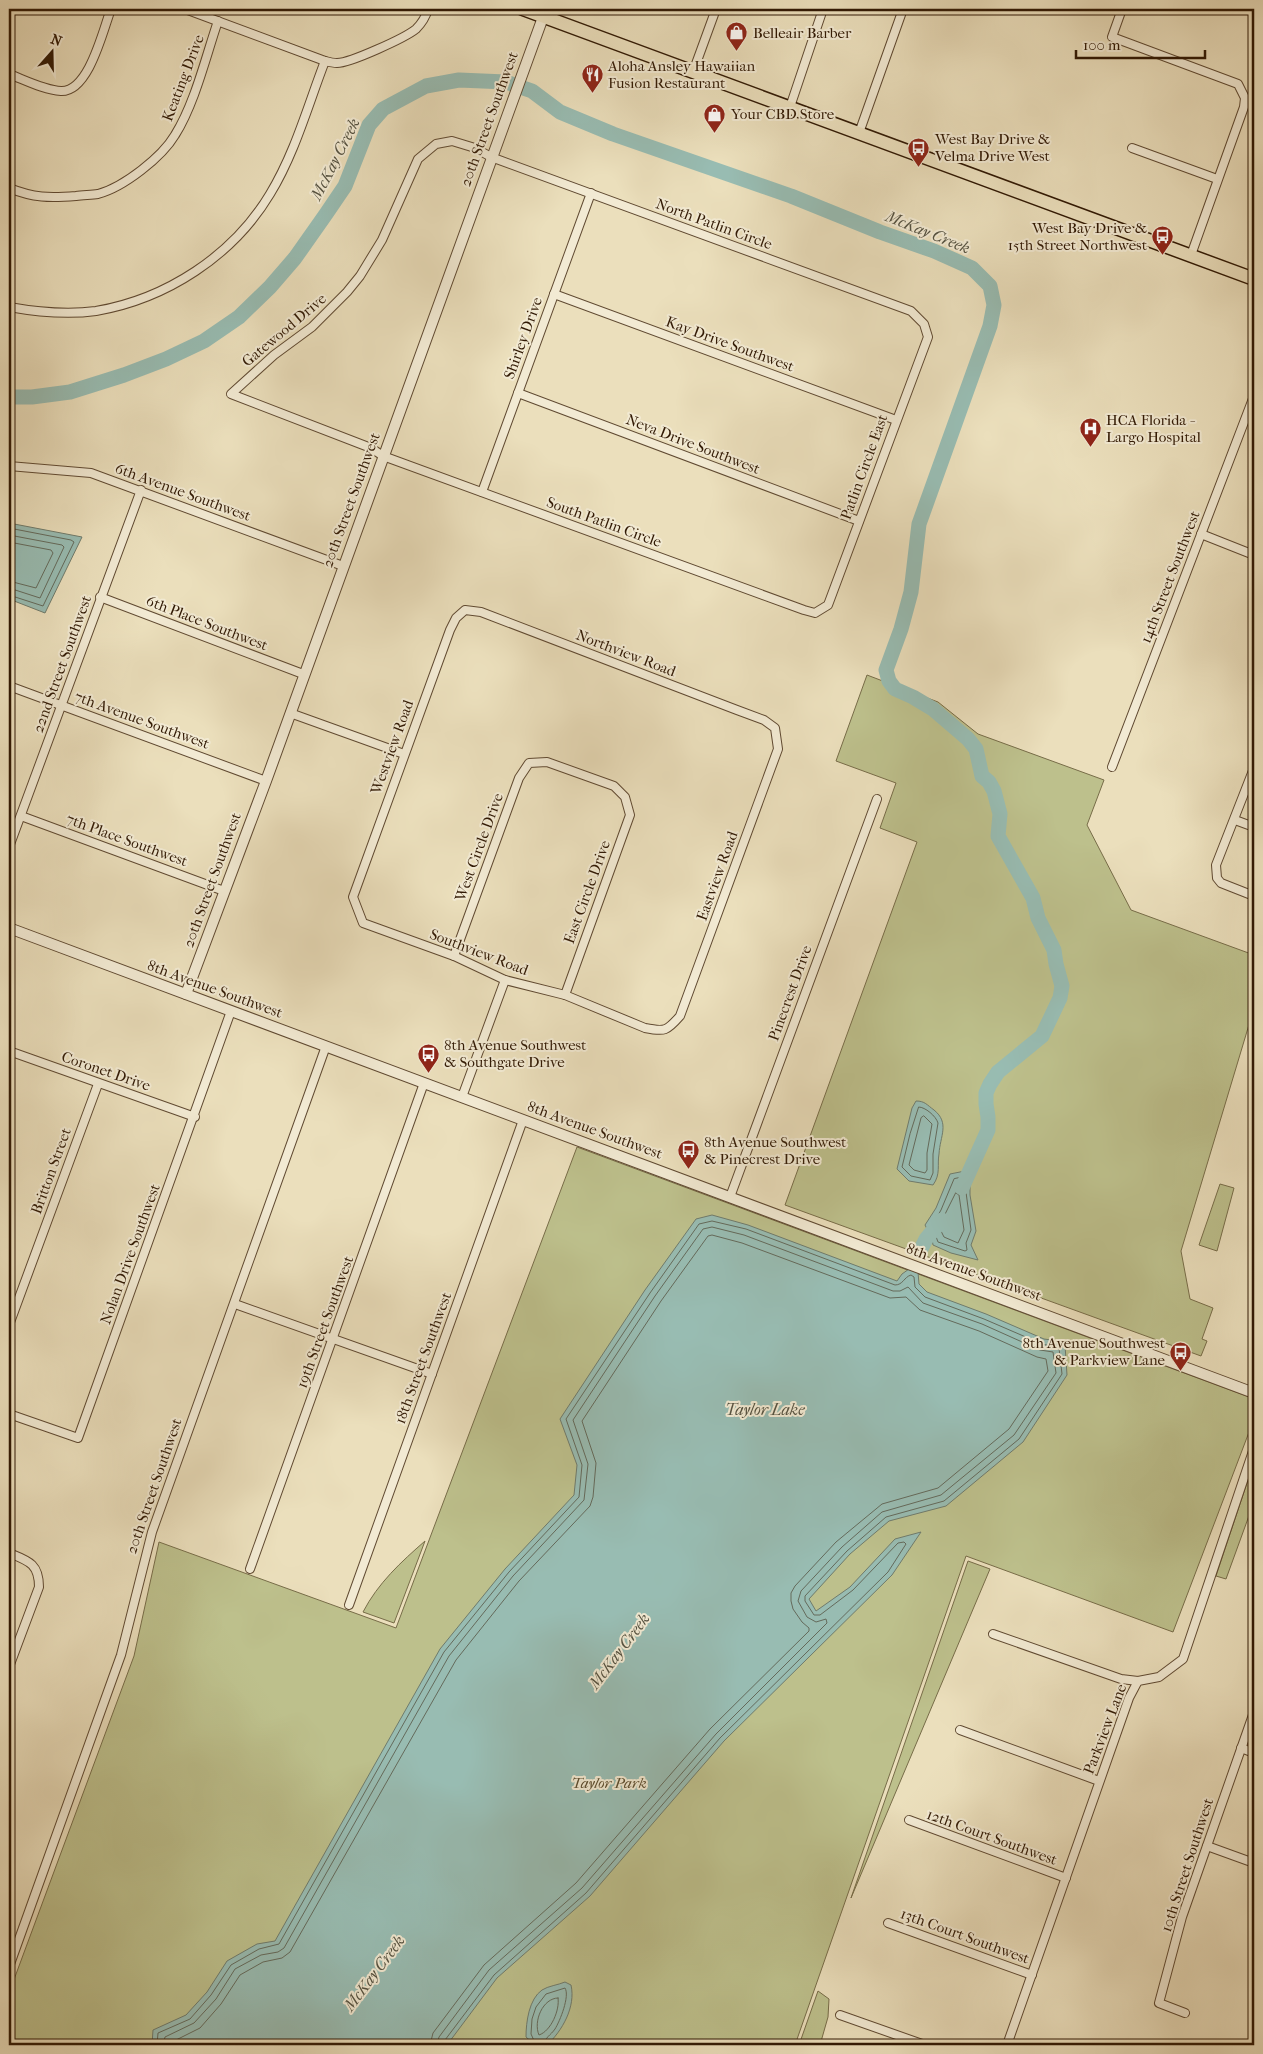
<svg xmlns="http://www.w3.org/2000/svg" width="1263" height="2054" font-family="'IM FELL French Canon',serif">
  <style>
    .green { fill: #bdc08c; stroke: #776c48 }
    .water { fill: #98bcb2; stroke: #6f7b6c }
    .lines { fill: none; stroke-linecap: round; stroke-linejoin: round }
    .shore { stroke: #646a5b; stroke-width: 1 }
    .river { stroke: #98bcb2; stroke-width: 15 }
    .minor-casing { stroke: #604a32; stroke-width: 10 }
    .tertiary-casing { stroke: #604a32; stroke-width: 12 }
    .primary-casing { stroke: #311904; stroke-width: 15 }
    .minor { stroke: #f2ead3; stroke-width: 8 }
    .tertiary { stroke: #f2ead3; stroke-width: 10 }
    .primary { stroke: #ebdfbc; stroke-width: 12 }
    .labels { text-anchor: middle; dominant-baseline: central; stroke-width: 4; stroke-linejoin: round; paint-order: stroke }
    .poi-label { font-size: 15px; fill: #311904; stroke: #f2ead3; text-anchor: start }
    .street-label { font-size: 15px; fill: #311904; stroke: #f2ead3 }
    .park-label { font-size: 15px; font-style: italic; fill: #5b4b2d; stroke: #f2ead3 }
    .water-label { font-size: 16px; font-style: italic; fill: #555241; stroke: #f2ead3 }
  </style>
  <rect width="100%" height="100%" fill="#ebdfbc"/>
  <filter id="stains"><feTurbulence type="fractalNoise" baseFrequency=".004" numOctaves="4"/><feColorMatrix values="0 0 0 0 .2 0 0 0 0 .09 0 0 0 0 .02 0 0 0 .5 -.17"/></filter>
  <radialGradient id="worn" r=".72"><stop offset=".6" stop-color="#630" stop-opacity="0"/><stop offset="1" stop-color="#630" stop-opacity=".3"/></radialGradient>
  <g class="green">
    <polygon points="867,675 938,702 978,734 1104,780 1087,825 1131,910 1254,955 1254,1008 1181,1251 1190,1299 1213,1308 1202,1339 1207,1341 1201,1356 785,1205 917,842 880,828 896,783 836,761"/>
    <polygon points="577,1147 1254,1399 1254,1419 1173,1632 966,1556 795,2045 9,2045 9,1993 134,1656 159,1542 396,1628"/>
    <polygon points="1220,1184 1234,1188 1217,1251 1199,1245"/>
    <polygon points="1254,1462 1254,1502 1226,1579 1216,1576"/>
    <path d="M425 1541 394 1623 363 1612C378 1583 401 1562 425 1541Z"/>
    <polygon points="968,1561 990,1569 851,1898"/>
    <polygon points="818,1991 829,1999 828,2017 820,2045 799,2045"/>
  </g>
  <g class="water">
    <polygon points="9,523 82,537 45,613 9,599"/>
    <path d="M916 1101C925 1101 927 1105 934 1110 950 1123 940 1136 939 1154 937 1165 941 1174 933 1185L909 1181 897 1169 912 1108Z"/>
    <polygon points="970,1170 970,1195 976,1231 971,1245 978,1260 951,1253 933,1245 932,1239 925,1225 936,1208 950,1174"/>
    <polygon points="712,1215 748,1225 897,1281 902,1274 909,1269 918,1272 919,1284 927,1292 986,1314 1044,1339 1059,1341 1065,1345 1067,1375 1023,1442 946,1506 889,1521 850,1554 809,1599 816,1611 850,1587 895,1539 921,1532 892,1575 724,1741 590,1896 497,1978 447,2045 152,2045 153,2030 186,2015 207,1992 227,1961 257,1944 275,1941 440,1649 505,1569 574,1495 577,1465 560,1419 645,1290 696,1219"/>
    <path d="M565 1982 571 1985C576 2007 562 2031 547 2045H535L526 2037C526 2022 529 1999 542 1990 548 1986 558 1985 565 1982Z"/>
  </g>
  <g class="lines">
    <g class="shore">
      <polyline points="9,528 71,540 74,542 43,606 9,595"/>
      <polyline points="9,535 62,545 64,547 40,598 9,588"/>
      <polyline points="9,542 51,550 53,553 36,588 9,581"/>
      <path d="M919 1107C925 1107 936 1116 938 1123L933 1154V1173L930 1180 911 1176 902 1167 910 1134Z"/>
      <polygon points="924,1116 932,1124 927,1153 927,1170 925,1173 914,1170 909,1165 921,1118"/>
      <polygon points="964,1177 971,1230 966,1243 967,1250 965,1251 938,1242 932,1226 941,1210 954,1179"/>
      <polygon points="956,1193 959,1195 964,1230 958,1243 944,1237 939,1227"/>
      <path d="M558 1998C560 2010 551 2031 539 2035 533 2021 543 1998 558 1998Z"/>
      <path d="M157 2045 158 2033 190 2019 211 1995 231 1965 259 1949 279 1944 444 1652 509 1572 579 1497 582 1465 566 1419 650 1293 699 1224 712 1221 746 1229 895 1285C903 1285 904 1277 911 1275L914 1277 915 1287 925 1297 984 1319 1042 1344 1059 1348 1062 1374 1019 1439 944 1501 886 1517 847 1551 805 1596V1601L814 1615H820L853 1590 898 1543 904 1542 906 1544 888 1572 720 1738 586 1893 494 1975 445 2040 444 2045"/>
      <polyline points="163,2045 165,2037 194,2023 216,1999 235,1969 261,1955 278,1952 284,1948 449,1656 513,1576 584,1500 588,1464 573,1420 655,1296 703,1229 712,1227 744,1235 893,1291 900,1291 908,1287 923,1303 982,1324 1040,1350 1053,1352 1056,1373 1014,1435 941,1495 882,1512 842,1547 801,1591 798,1601 807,1617 816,1622 826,1619 827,1623 716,1734 582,1888 489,1970 439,2037 437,2045"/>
      <polyline points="171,2045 172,2042 200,2028 221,2004 240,1975 263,1962 282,1958 290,1952 456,1660 519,1581 590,1506 593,1497 596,1463 582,1421 661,1301 708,1236 712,1235 742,1243 890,1298 906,1297 920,1310 979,1331 1037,1357 1046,1359 1048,1371 1009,1429 938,1488 882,1504 836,1542 795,1586 791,1593 791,1601 793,1609 802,1622 809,1628 809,1631 710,1729 576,1883 484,1965 433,2033 430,2045"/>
      <path d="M536 2045 531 2034 532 2019 536 2007 546 1994 565 1988C570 1996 560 2021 555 2029 551 2035 544 2038 544 2045"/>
    </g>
    <g class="river">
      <polyline points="9,397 32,397 70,392 124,375 166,359 204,341 239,317 270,287 295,258 326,214 345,186 369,125 383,109 426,86 459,80 506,82 532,91 560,112 613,134 791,196 880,232 934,251 972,268 990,286 994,305 990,326 919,524 911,592 901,629 886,670 889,681 895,689 913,697 933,709 968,739 976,749 982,776 989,782 994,791 1000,814 998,836 1033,898 1038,918 1054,950 1056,964 1062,986 1060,998 1042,1036 998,1072 990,1084 986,1093 986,1104 988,1117 988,1130 962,1188"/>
      <polyline points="921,1249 926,1239 942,1220"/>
    </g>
    <defs>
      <g id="minor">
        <path d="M185 9 325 61C329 62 333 63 337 63 350 63 405 38 416 29 422 23 426 16 428 9"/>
        <polyline points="1122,9 1112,37 1238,84 1245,98 1244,107 1191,255"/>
        <polyline points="693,72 716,9"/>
        <path d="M9 74C25 80 44 90 61 91 89 92 103 30 111 9"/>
        <polyline points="790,107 823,9"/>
        <polyline points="859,133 903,9"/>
        <polygon points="452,141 475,148 491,157 911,311 924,324 928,337 828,605 815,613 804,610 383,456 371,448 231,394 274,355 312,327 347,292 360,276 382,240 418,159 436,144"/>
        <polyline points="1132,148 1217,179"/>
        <path d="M9 188C34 198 49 198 76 196 83 195 91 195 98 194 124 187 162 157 175 135 195 103 206 56 218 21"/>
        <polyline points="554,294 896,420"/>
        <path d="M9 307C37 312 67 315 96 311 166 299 233 256 270 194 295 153 308 105 325 61"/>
        <polyline points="518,393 859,521"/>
        <polyline points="9,466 91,473 343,566"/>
        <polyline points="482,492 591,193"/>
        <polyline points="1201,534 1254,555"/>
        <polyline points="100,597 303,674"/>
        <path d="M465 610 481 612 737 710 764 720 775 728 778 749 680 1016C667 1031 665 1032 645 1028L565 995 505 980 454 956 363 923 353 897 450 630 456 618Z"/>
        <polyline points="9,686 266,781"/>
        <polyline points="290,713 404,754"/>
        <polyline points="1112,767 1254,396"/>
        <polyline points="1254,768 1216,865 1217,878 1221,883 1254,896"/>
        <polyline points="21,816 224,891"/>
        <polyline points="1235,820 1254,827"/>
        <polyline points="9,847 141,490"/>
        <polyline points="454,956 519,778 529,763 547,762 614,786 625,797 630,815 565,995"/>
        <polyline points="9,1051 195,1117"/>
        <polyline points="462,1097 505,980"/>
        <polyline points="730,1197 877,799"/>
        <polyline points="235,1304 432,1374"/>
        <polyline points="9,1325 98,1084"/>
        <polyline points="9,1414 78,1438 231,1011"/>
        <path d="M9 1553C29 1561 39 1564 39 1587L9 1667"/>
        <polyline points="250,1569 424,1083"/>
        <polyline points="349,1605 523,1120"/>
        <polyline points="993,1634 1121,1679 1138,1681"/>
        <polyline points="960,1730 1099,1781"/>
        <polyline points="1241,1748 1254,1753"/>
        <polyline points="909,1820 1066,1878"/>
        <polyline points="1207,1846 1254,1863"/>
        <polyline points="888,1923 1032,1975"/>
        <polyline points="9,1967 121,1655 152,1532 326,1046"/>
        <polyline points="1185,2013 1159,2003 1182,1917 1254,1712"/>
        <polyline points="840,2015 925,2045"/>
        <polyline points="1007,2045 1129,1698 1138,1681 1159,1677 1183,1659 1254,1448"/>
      </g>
      <g id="tertiary">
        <polyline points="9,928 1254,1393"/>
        <polyline points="186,994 266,781 546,9"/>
      </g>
      <polyline id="primary" points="523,9 1254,279"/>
    </defs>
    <use href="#minor" class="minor-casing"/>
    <use href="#tertiary" class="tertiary-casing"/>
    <use href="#primary" class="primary-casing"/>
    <use href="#minor" class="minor"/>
    <use href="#tertiary" class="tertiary"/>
    <use href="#primary" class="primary"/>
  </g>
  <defs>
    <symbol id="shop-pin" viewBox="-11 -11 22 30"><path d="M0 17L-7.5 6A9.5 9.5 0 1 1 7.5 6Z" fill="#8f2418" stroke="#f2ead3"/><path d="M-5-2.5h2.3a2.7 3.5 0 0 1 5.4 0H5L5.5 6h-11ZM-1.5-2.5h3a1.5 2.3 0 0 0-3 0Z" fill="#fff"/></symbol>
    <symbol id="restaurant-pin" viewBox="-11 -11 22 30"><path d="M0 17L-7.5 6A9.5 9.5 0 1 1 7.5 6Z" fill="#8f2418" stroke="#f2ead3"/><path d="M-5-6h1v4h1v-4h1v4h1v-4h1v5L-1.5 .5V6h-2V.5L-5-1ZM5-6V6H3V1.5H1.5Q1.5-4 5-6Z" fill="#fff"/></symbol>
    <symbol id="bus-pin" viewBox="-11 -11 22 30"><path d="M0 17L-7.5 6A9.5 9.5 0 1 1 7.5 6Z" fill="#8f2418" stroke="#f2ead3"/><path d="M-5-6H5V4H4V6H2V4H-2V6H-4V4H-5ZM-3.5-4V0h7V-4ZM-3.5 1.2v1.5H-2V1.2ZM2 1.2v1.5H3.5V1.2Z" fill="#fff"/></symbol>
    <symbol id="hospital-pin" viewBox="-11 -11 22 30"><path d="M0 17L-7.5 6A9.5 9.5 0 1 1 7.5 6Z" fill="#8f2418" stroke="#f2ead3"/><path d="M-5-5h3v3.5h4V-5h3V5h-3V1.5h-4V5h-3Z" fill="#fff"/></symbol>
  </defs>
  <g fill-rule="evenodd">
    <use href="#shop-pin" x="724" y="20" width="25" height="34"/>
    <use href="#restaurant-pin" x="580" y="62" width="25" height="34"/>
    <use href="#shop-pin" x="702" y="102" width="25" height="34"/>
    <use href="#bus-pin" x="906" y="136" width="25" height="34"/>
    <use href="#bus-pin" x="1150" y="224" width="25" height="34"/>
    <use href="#hospital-pin" x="1078" y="416" width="25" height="34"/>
    <use href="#bus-pin" x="416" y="1042" width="25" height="34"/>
    <use href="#bus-pin" x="676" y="1138" width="25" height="34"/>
    <use href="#bus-pin" x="1168" y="1340" width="25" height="34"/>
  </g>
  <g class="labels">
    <g class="poi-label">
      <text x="753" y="33">Belleair Barber</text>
      <text x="608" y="66">Aloha Ansley Hawaiian<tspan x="608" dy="17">Fusion Restaurant</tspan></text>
      <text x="731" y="114">Your CBD Store</text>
      <text x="935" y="139">West Bay Drive &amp;<tspan x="935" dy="17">Velma Drive West</tspan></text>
      <text x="1147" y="228" text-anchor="end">West Bay Drive &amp;<tspan x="1147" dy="17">15th Street Northwest</tspan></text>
      <text x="1106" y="420">HCA Florida -<tspan x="1106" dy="17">Largo Hospital</tspan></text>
      <text x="444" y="1045">8th Avenue Southwest<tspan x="444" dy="17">&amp; Southgate Drive</tspan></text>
      <text x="704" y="1142">8th Avenue Southwest<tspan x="704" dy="17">&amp; Pinecrest Drive</tspan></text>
      <text x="1165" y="1343" text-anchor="end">8th Avenue Southwest<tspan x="1165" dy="17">&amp; Parkview Lane</tspan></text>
    </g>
    <g class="street-label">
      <text transform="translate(183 78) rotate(-69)">Keating Drive</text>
      <text transform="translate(489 119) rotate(-70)">20th Street Southwest</text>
      <text transform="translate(714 224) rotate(20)">North Patlin Circle</text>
      <text transform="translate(284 330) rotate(-40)">Gatewood Drive</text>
      <text transform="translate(523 338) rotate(-70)">Shirley Drive</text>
      <text transform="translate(730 344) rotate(20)">Kay Drive Southwest</text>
      <text transform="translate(693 444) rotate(21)">Neva Drive Southwest</text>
      <text transform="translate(864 467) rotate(-70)">Patlin Circle East</text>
      <text transform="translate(183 492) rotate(20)">6th Avenue Southwest</text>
      <text transform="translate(351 500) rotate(-70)">20th Street Southwest</text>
      <text transform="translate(604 522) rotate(20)">South Patlin Circle</text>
      <text transform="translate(1170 577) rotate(-69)">14th Street Southwest</text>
      <text transform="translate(207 623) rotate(21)">6th Place Southwest</text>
      <text transform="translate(626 653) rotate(21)">Northview Road</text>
      <text transform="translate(62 664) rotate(-70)">22nd Street Southwest</text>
      <text transform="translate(142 720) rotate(20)">7th Avenue Southwest</text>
      <text transform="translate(392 747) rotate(-70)">Westview Road</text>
      <text transform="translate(127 840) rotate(20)">7th Place Southwest</text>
      <text transform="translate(479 847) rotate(-70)">West Circle Drive</text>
      <text transform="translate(717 876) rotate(-70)">Eastview Road</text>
      <text transform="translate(212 880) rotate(-70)">20th Street Southwest</text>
      <text transform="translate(587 892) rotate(-70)">East Circle Drive</text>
      <text transform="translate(479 952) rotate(21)">Southview Road</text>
      <text transform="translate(215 989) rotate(20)">8th Avenue Southwest</text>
      <text transform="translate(790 993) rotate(-70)">Pinecrest Drive</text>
      <text transform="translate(106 1071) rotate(19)">Coronet Drive</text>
      <text transform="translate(595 1130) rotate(20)">8th Avenue Southwest</text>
      <text transform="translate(51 1171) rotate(-70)">Britton Street</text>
      <text transform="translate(130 1254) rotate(-70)">Nolan Drive Southwest</text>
      <text transform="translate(974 1272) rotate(20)">8th Avenue Southwest</text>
      <text transform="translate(325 1322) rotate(-70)">19th Street Southwest</text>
      <text transform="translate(423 1358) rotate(-70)">18th Street Southwest</text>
      <text transform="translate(154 1486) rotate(-71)">20th Street Southwest</text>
      <text transform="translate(1105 1729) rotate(-69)">Parkview Lane</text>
      <text transform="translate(992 1837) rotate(20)">12th Court Southwest</text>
      <text transform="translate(1187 1865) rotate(-72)">10th Street Southwest</text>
      <text transform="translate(965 1936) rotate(20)">13th Court Southwest</text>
    </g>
    <g class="park-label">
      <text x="609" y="1783">Taylor Park</text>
    </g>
    <g class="water-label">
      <text transform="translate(335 159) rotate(-63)">McKay Creek</text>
      <text transform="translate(928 232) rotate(22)">McKay Creek</text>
      <text x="765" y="1409">Taylor Lake</text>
      <text transform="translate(619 1651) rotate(-53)">McKay Creek</text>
      <text transform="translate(374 1973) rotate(-53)">McKay Creek</text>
    </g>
  </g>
  <rect width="1263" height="2054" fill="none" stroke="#ebdfbc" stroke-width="30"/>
  <rect x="10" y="10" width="1243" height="2034" fill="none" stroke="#311904" stroke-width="2.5"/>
  <rect x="15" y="15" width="1233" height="2024" fill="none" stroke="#311904"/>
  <g transform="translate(52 52) rotate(20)" stroke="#f2ead3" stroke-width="4" paint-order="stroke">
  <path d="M0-4L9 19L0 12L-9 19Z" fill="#311904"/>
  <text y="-8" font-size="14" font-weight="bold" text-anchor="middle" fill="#311904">N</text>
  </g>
  <path d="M1076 50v8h129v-8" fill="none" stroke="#311904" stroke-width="2.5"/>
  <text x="1083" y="50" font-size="15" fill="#311904" stroke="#f2ead3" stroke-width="4" paint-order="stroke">100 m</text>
  <rect width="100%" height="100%" filter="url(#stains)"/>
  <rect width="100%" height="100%" fill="url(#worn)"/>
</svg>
